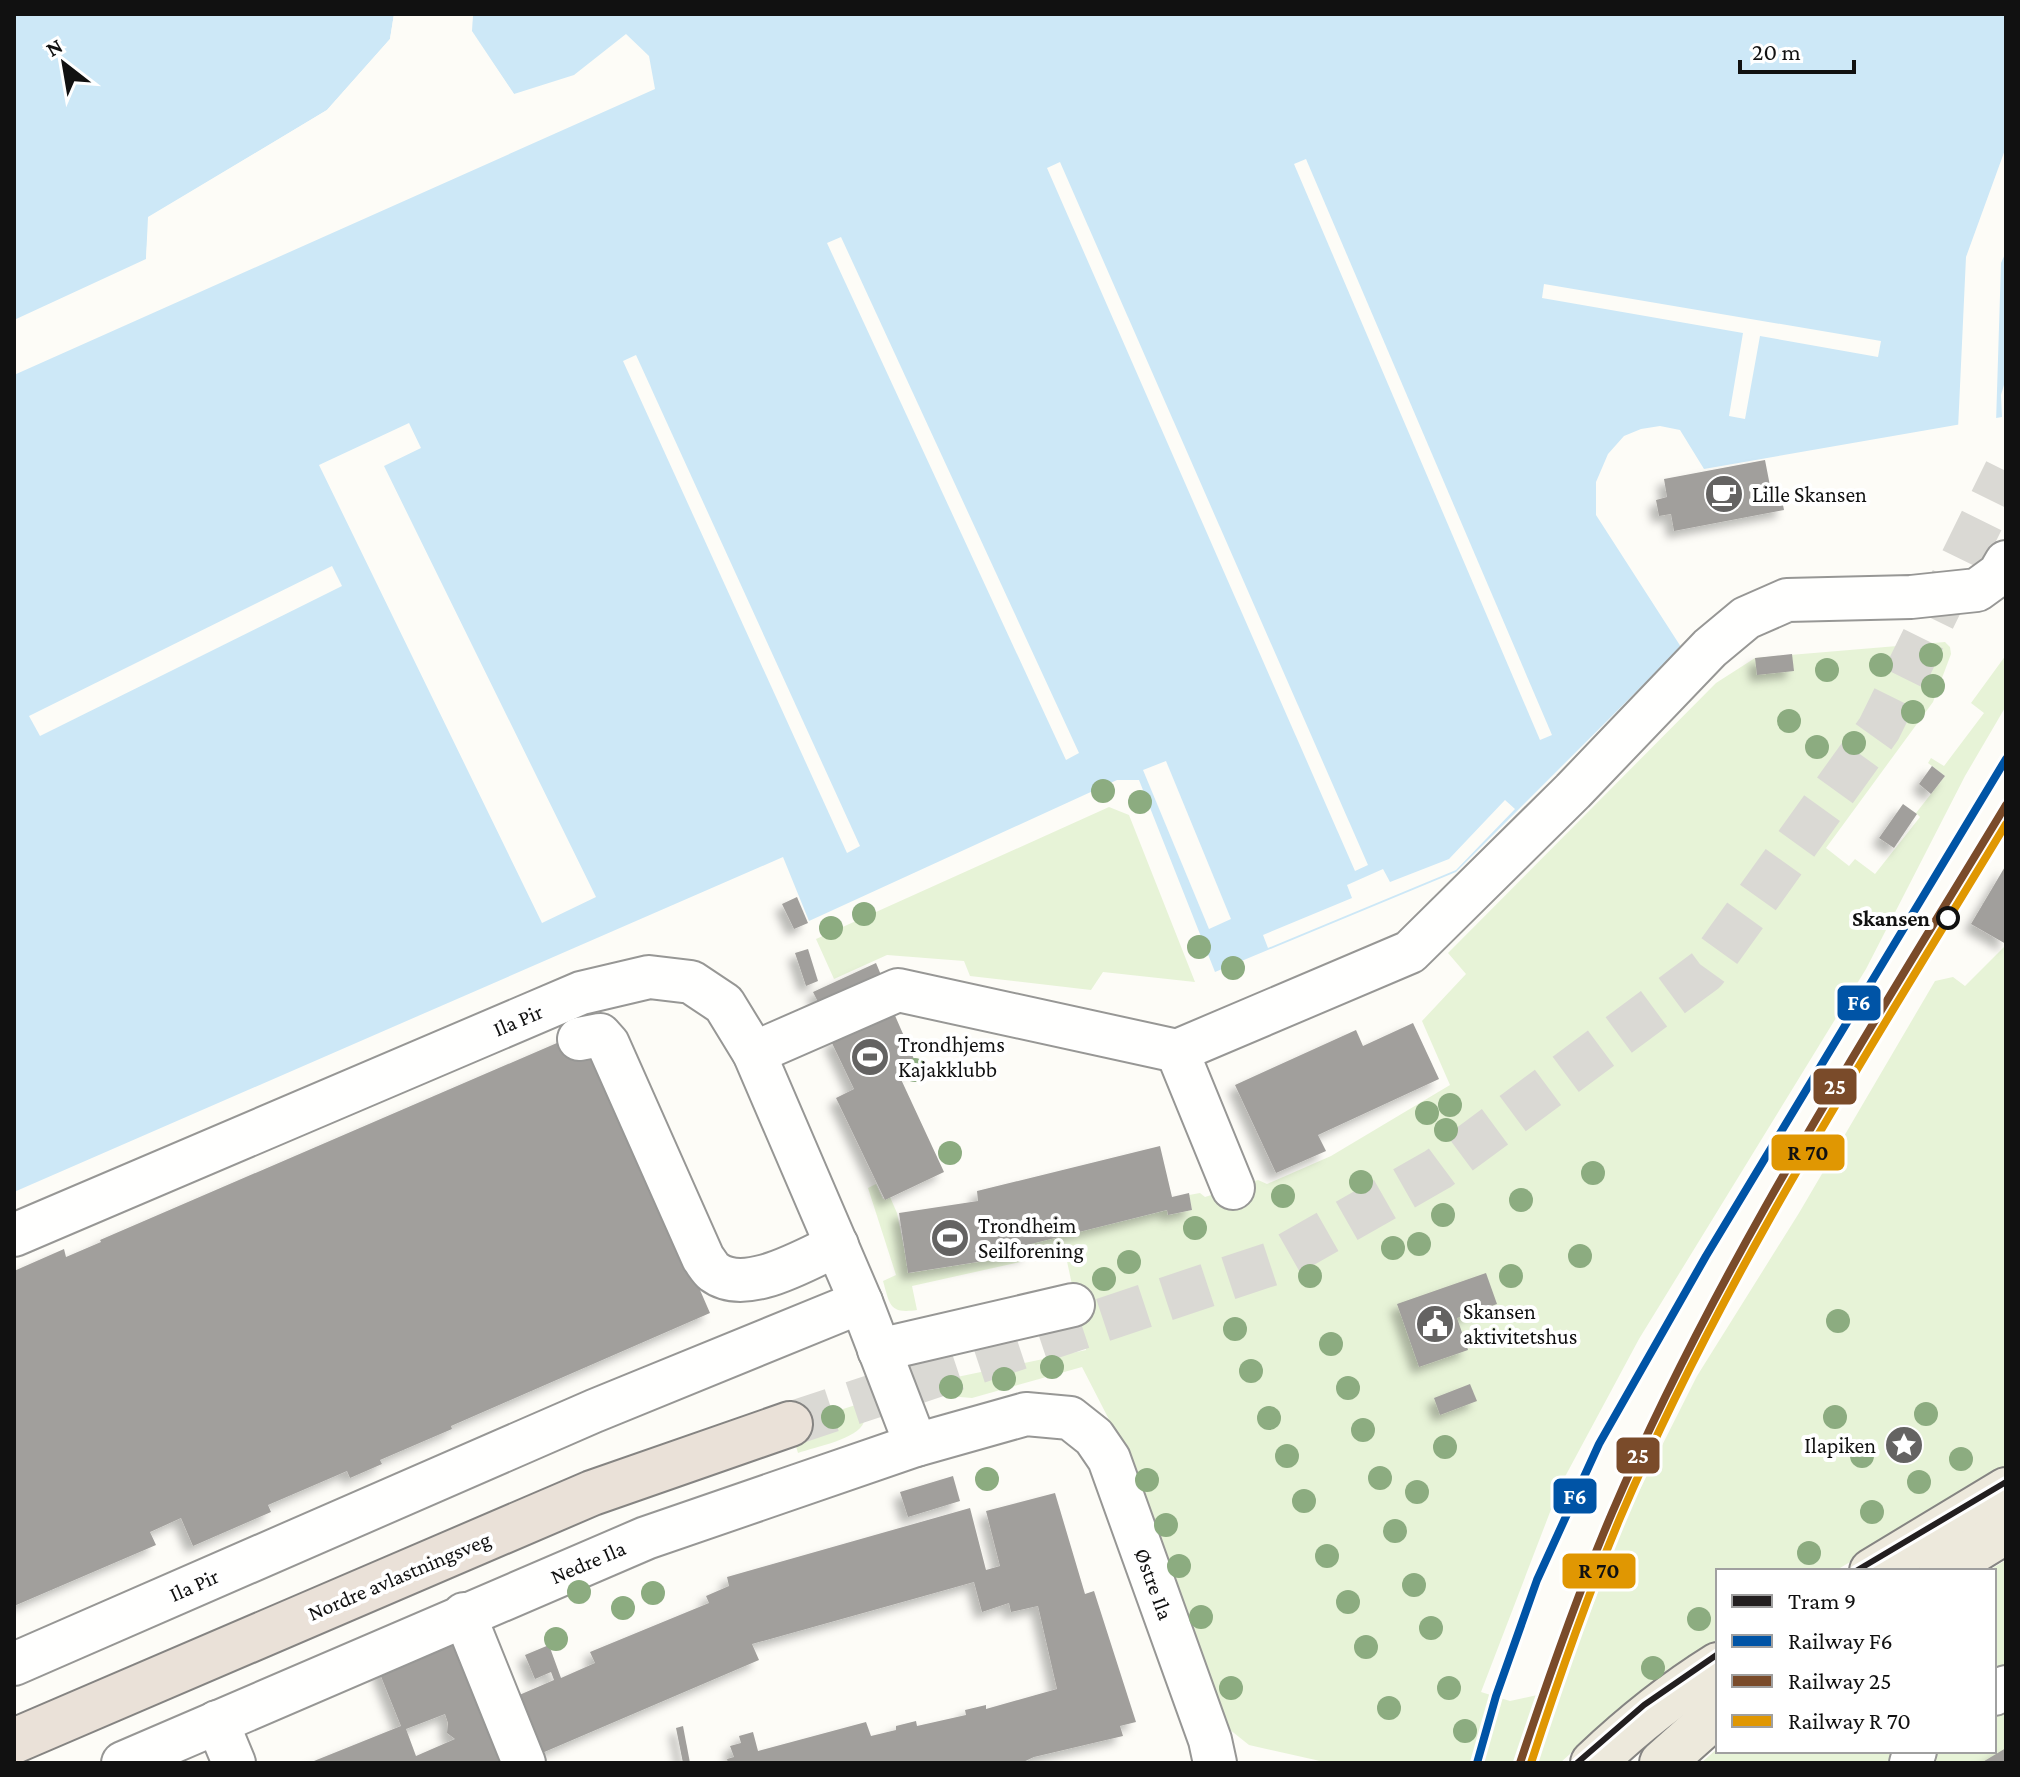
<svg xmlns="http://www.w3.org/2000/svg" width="2020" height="1777" font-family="'Crimson Pro',serif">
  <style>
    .green { fill: #e7f3d7 }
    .water { fill: #cde8f7 }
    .pier { fill: #fdfcf7 }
    .building { fill: #a19f9c; fill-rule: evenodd; filter: url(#shadow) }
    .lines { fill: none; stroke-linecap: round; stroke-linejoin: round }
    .highway-tunnel { stroke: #dad9d4; stroke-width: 44; stroke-dasharray: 44 22; stroke-linecap: butt }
    .minor-casing { stroke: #979795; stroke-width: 46 }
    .major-casing { stroke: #858482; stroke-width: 48 }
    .highway-casing { stroke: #858482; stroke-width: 48 }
    .minor { stroke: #fffffe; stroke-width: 42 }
    .major { stroke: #ede9dc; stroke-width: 44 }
    .highway { stroke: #eae1d8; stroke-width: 44 }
    .rail-1-casing { stroke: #fff; stroke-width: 14 }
    .rail-2-casing { stroke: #fff; stroke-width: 14 }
    .rail-3-casing { stroke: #fff; stroke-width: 14 }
    .rail-1 { stroke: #0054a6; stroke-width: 8 }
    .rail-2 { stroke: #7a4b2a; stroke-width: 8 }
    .rail-3 { stroke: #e09702; stroke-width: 8 }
    .tram-1-casing { stroke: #fff; stroke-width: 12 }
    .tram-1 { stroke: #231f20; stroke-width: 6 }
    .tree { fill: #8cac80 }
    .stop-dot { fill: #fff; stroke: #111; stroke-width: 4 }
    .labels { text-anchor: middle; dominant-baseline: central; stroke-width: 8; stroke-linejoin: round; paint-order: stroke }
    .poi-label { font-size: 22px; fill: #111; stroke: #fff; text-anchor: start }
    .stop-label { font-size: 22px; font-weight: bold; fill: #111; stroke: #fff; text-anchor: end }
    .street-label { font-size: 22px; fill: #111; stroke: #fff }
    .line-badge { stroke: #fff; stroke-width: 3 }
    .badge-label { font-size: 22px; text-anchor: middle; font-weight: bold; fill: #fff }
    .pale-badge-label { font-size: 22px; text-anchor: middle; font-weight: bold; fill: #111 }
  </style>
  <defs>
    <filter id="shadow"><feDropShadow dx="-7" dy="7" stdDeviation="4" flood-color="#0004"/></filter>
  </defs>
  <rect width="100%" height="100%" fill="#fdfcf7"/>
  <g class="green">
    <path d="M1945 642 1950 647 1951 654 1933 702 1826 848 1849 866 1855 859 1875 874 1920 817 1916 813 1945 776 1928 763 1931 758 1944 766 1984 713 1971 703 2006 655V706L1965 776 1866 969 1639 1339 1560 1486 1481 1692 1510 1701 1560 1690 1629 1511 1697 1376 1799 1213 1935 981 1953 977 1965 986 2006 945V1469L1835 1571H1718V1641C1659 1677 1611 1717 1560 1763H1329L1249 1745 1224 1725 1118 1437 1082 1367 972 1398 948 1396 933 1382 1086 1350 1065 1252 912 1286 917 1310C889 1314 890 1305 883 1281L896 1275 868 1188 876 1184 883 1199 890 1197 897 1213 909 1273 1027 1254 1026 1245 1167 1210 1168 1215 1192 1210 1189 1195 1200 1193 1205 1197 1258 1180 1267 1184 1331 1156 1450 1085 1422 1021 1466 974 1448 953 1716 683 1755 658Z"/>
    <polygon points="1109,807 1129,815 1195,982 1103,972 1091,990 970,976 964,961 887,955 834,979 816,939"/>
    <path d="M865 1402C865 1408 866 1416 864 1422 858 1439 815 1447 798 1453L790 1426Z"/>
    <polygon points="2006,1560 2006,1763 1701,1763 1718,1748 1718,1751 1994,1751 1994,1571 1988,1571"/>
  </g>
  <g class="water">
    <polygon points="14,14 394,14 390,39 327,110 149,217 146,259 14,320"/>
    <polygon points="473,14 2006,14 2006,378 2001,395 2002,417 1704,469 1680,430 1660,426 1641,429 1624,436 1608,454 1596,482 1596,515 1681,647 1456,872 1215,972 1139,780 1117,780 809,921 783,857 14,1192 14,375 655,89 649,56 626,34 574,75 514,94 471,31"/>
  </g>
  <g class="pier">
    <polygon points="394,14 398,14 393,41 329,113 152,219 151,257 146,259 148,217 327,110 390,39"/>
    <polygon points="469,14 473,14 472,31 514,94 511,96 468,33"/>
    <polygon points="2006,147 2006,252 2001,263 1996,423 1958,429 1966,257"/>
    <polygon points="1306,159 1552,735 1540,740 1294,164"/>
    <polygon points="1060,162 1368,865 1355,871 1047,168"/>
    <polygon points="841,237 1079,753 1066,760 827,243"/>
    <polygon points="1544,284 1881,341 1878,357 1760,336 1745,419 1729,416 1743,333 1542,298"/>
    <polygon points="636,355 860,846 847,853 623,361"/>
    <polygon points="409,423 421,448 384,466 596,897 542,923 319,465"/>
    <polygon points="332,566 342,586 40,736 29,716"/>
    <polygon points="1166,761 1231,919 1209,929 1143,770"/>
    <polygon points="1505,800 1515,809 1456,870 1268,948 1263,935 1352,898 1347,885 1383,869 1390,882 1449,859"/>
  </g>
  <g class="building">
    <polygon points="1765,460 1771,491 1780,490 1784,510 1674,531 1671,514 1659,516 1656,500 1667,497 1664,479"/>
    <polygon points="1792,654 1794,671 1757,675 1755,658"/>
    <polygon points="1932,766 1945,776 1931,794 1919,784"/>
    <polygon points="1903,804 1917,814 1894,848 1879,838"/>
    <polygon points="2006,865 2006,944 1971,924"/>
    <polygon points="797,897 808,923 794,929 782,904"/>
    <polygon points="808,949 818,981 806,986 795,953"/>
    <polygon points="876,963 881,975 819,1004 813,992"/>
    <polygon points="893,1011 917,1066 899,1075 944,1172 885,1200 836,1098 854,1089 831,1041"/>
    <polygon points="1413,1023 1439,1079 1318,1135 1326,1151 1276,1173 1235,1085 1356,1030 1363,1046"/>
    <polygon points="587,1030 710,1313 451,1426 452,1429 380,1460 382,1464 350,1478 347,1471 268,1505 271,1512 193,1546 181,1518 150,1532 156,1545 14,1606 14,1271 64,1249 66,1257 101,1242 100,1240"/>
    <polygon points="1160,1146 1172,1197 1189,1193 1192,1210 1168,1215 1167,1210 1027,1245 1028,1254 908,1273 899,1213 978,1201 977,1191"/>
    <polygon points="1486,1273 1497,1304 1457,1318 1468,1350 1419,1367 1397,1304"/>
    <polygon points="1470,1384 1477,1401 1440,1415 1434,1398"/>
    <polygon points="953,1476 960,1501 908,1517 900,1492"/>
    <polygon points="1055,1493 1085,1594 1094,1591 1136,1722 1120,1726 1123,1736 1034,1757 1021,1763 728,1763 727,1759 734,1757 730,1746 741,1743 739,1736 753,1732 758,1751 866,1722 871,1736 896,1730 896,1726 916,1721 917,1726 966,1715 965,1710 986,1705 986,1709 1057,1689 1038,1606 1011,1612 1009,1603 982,1612 974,1582 752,1644 759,1660 535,1756 510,1699 554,1680 551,1672 535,1679 525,1655 549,1645 561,1678 595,1663 590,1652 709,1603 706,1596 729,1586 727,1577 970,1508 986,1570 1000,1566 986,1511"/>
    <path d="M459 1630 513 1763H309L401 1726 376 1664ZM445 1714 448 1723 447 1733 455 1739 416 1756 406 1729Z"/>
    <polygon points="683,1726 690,1763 683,1763 676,1728"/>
    <polygon points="2006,1748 2006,1763 1981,1763"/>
  </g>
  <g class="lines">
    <polyline class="highway-tunnel" points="790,1424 1271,1264 1438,1169 1705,971 1879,729 2006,471"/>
    <defs>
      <g id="minor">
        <path d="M579 1039 600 1035 608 1044 703 1258C706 1262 710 1269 714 1272 746 1296 806 1259 837 1245"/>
        <polyline points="1177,1051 1233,1188"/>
        <polyline points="754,1053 898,990 1177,1051 1410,952 1573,791 1710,648 1746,618 1787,600 1911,597 1977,590 1999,574 2006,562"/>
        <polyline points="14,1235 581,993 649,977 691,982 724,1004 754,1053 861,1302 916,1445"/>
        <polyline points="879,1350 1073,1305"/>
        <polyline points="464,1614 524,1763"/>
        <polyline points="14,1664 594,1411 861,1302"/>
        <polyline points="1994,1694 2006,1687"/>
        <polyline points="217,1722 234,1763"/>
        <polyline points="123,1763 646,1538 916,1445 1026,1414 1070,1418 1094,1437 1109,1459 1210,1740 1215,1763"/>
        <polyline points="1911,1763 1915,1751"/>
      </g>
      <g id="major">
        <polyline points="1872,1571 2006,1490"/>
        <polyline points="1941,1571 2006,1531"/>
        <path d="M1593 1763C1632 1726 1673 1693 1718 1665"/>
        <polyline points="1662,1763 1718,1713"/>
      </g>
      <polyline id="highway" points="14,1741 592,1493 790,1424"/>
    </defs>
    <use href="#minor" class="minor-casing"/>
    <use href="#major" class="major-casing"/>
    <use href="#highway" class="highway-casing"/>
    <use href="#minor" class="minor"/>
    <use href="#major" class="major"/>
    <use href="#highway" class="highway"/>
    <defs>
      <polyline id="rail-1" points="1477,1763 1496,1696 1537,1580 1599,1444 1706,1256 2006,759"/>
      <path id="rail-2" d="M1520 1763C1548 1679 1577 1595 1612 1513 1718 1265 1867 1035 2006 805"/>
      <path id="rail-3" d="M1531 1763C1558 1680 1586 1599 1620 1518 1723 1276 1870 1049 2006 824"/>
    </defs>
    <use href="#rail-1" class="rail-1-casing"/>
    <use href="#rail-2" class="rail-2-casing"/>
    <use href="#rail-3" class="rail-3-casing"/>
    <use href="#rail-1" class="rail-1"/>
    <use href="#rail-2" class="rail-2"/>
    <use href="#rail-3" class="rail-3"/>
    <defs>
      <g id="tram-1">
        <polyline points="1856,1571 2006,1482"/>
        <polyline points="1577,1763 1644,1705 1718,1654"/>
      </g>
    </defs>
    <use href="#tram-1" class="tram-1-casing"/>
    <use href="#tram-1" class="tram-1"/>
  </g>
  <g class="tree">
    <circle cx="1931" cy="655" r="12"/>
    <circle cx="1881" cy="665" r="12"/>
    <circle cx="1827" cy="670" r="12"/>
    <circle cx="1933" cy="686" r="12"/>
    <circle cx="1913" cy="712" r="12"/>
    <circle cx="1789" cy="721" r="12"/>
    <circle cx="1854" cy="743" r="12"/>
    <circle cx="1817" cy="747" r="12"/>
    <circle cx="1103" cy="791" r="12"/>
    <circle cx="1140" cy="802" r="12"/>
    <circle cx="864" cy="914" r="12"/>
    <circle cx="831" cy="928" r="12"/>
    <circle cx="1199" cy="947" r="12"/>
    <circle cx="1233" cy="968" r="12"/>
    <circle cx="915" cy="1070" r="12"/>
    <circle cx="1450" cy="1105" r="12"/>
    <circle cx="1427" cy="1113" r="12"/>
    <circle cx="1446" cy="1130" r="12"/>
    <circle cx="950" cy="1153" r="12"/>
    <circle cx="1593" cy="1173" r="12"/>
    <circle cx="1361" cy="1182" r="12"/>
    <circle cx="1283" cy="1196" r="12"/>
    <circle cx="1521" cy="1200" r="12"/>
    <circle cx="1443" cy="1215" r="12"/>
    <circle cx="1195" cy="1228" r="12"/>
    <circle cx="1419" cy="1244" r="12"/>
    <circle cx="1393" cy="1248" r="12"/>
    <circle cx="1580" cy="1256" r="12"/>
    <circle cx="1129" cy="1262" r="12"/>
    <circle cx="1310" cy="1276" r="12"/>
    <circle cx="1511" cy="1276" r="12"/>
    <circle cx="1104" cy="1279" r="12"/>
    <circle cx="1838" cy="1321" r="12"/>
    <circle cx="1235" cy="1329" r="12"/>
    <circle cx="1331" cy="1344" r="12"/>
    <circle cx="1052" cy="1367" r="12"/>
    <circle cx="1251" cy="1371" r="12"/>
    <circle cx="1004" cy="1379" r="12"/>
    <circle cx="951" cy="1387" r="12"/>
    <circle cx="1348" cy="1388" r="12"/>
    <circle cx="1926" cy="1414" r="12"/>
    <circle cx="833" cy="1417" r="12"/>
    <circle cx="1835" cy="1417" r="12"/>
    <circle cx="1269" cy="1418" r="12"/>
    <circle cx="1363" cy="1430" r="12"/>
    <circle cx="1445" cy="1447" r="12"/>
    <circle cx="1287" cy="1456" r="12"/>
    <circle cx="1862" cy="1456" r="12"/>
    <circle cx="1961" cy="1459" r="12"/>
    <circle cx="1380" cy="1478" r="12"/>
    <circle cx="987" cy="1479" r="12"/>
    <circle cx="1147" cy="1480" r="12"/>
    <circle cx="1919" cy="1482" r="12"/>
    <circle cx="1417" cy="1492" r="12"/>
    <circle cx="1304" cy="1501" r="12"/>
    <circle cx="1872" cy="1512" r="12"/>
    <circle cx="1166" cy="1525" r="12"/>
    <circle cx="1395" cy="1531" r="12"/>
    <circle cx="1809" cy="1553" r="12"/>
    <circle cx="1327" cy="1556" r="12"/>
    <circle cx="1179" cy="1566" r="12"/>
    <circle cx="1414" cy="1585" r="12"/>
    <circle cx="579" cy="1592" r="12"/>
    <circle cx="653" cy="1593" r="12"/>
    <circle cx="1348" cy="1602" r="12"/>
    <circle cx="623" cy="1608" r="12"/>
    <circle cx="1201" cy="1617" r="12"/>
    <circle cx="1699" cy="1619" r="12"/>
    <circle cx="1431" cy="1628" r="12"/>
    <circle cx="556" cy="1639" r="12"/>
    <circle cx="1366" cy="1647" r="12"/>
    <circle cx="1653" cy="1668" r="12"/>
    <circle cx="1231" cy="1688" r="12"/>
    <circle cx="1449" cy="1688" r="12"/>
    <circle cx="1389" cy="1708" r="12"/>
    <circle cx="1465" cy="1731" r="12"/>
  </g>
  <defs>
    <symbol id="cafe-disc" viewBox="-11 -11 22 22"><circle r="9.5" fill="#646362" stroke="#fff"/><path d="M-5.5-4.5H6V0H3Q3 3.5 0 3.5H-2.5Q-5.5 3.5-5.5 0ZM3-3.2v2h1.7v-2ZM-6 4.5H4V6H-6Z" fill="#fff"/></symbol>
    <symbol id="stadium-disc" viewBox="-11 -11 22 22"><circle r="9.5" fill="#646362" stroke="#fff"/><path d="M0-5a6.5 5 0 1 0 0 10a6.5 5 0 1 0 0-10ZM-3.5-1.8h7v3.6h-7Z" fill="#fff"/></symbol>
    <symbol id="civic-disc" viewBox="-11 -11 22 22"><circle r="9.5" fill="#646362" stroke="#fff"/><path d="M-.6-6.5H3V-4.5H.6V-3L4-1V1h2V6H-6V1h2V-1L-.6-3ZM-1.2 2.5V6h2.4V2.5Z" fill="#fff"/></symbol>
    <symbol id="sight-disc" viewBox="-11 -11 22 22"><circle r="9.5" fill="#646362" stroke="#fff"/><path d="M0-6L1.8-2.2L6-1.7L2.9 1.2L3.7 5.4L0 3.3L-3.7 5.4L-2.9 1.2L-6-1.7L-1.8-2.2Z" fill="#fff"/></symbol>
  </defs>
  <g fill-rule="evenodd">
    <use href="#cafe-disc" x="1702" y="472" width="44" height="44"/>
    <use href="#stadium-disc" x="848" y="1035" width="44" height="44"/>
    <use href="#stadium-disc" x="928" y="1216" width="44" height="44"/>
    <use href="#civic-disc" x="1413" y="1302" width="44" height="44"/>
    <use href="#sight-disc" x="1882" y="1423" width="44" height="44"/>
  </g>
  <circle class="stop-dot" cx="1948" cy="918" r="10"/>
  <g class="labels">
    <g class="poi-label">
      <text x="1752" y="494">Lille Skansen</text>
      <text x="898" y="1044">Trondhjems<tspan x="898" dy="25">Kajakklubb</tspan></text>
      <text x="978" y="1225">Trondheim<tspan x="978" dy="25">Seilforening</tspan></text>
      <text x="1463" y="1311">Skansen<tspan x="1463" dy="25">aktivitetshus</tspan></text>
      <text x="1876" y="1445" text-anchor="end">Ilapiken</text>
    </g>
    <g class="stop-label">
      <text x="1930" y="918">Skansen</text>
    </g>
    <g class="street-label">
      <text transform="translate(518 1020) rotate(-23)">Ila Pir</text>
      <text transform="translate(588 1562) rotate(-23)">Nedre Ila</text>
      <text transform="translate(399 1576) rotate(-23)">Nordre avlastningsveg</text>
      <text transform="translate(1154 1584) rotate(70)">Østre Ila</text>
      <text transform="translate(194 1585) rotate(-24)">Ila Pir</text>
    </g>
  </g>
  <g class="line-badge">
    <rect x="1836" y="984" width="46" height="38" rx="8" fill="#0054a6"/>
    <rect x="1812" y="1067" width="46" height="39" rx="8" fill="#7a4b2a"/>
    <rect x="1770" y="1133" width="76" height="39" rx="8" fill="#e09702"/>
    <rect x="1615" y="1436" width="46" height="39" rx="8" fill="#7a4b2a"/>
    <rect x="1552" y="1477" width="46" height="38" rx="8" fill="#0054a6"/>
    <rect x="1561" y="1552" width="76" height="38" rx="8" fill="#e09702"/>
  </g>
  <g class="badge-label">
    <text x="1859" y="1010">F6</text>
    <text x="1835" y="1094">25</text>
    <text x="1638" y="1463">25</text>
    <text x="1575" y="1504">F6</text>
  </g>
  <g class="pale-badge-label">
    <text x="1808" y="1160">R 70</text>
    <text x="1599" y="1578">R 70</text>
  </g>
  <rect width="2020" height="1777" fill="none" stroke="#111111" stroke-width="32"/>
  <rect x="1716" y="1569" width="280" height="184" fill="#ffffff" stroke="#a0a0a0" stroke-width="2"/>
  <rect x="1732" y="1595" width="40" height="12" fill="#231f20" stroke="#a0a0a0" stroke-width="2"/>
  <text x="1788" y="1609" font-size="24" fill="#111111">Tram 9</text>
  <rect x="1732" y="1635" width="40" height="12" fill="#0054a6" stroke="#a0a0a0" stroke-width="2"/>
  <text x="1788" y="1649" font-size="24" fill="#111111">Railway F6</text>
  <rect x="1732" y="1675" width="40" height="12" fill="#7a4b2a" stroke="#a0a0a0" stroke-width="2"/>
  <text x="1788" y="1689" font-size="24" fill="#111111">Railway 25</text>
  <rect x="1732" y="1715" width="40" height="12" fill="#e09702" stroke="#a0a0a0" stroke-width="2"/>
  <text x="1788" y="1729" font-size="24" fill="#111111">Railway R 70</text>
  <g transform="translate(64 64) rotate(329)" stroke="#ffffff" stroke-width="6" paint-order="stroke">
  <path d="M0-6L14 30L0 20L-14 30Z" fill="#111111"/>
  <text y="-12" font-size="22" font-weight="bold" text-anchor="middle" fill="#111111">N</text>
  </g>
  <path d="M1740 60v12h114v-12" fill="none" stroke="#111111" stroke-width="4"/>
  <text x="1752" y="60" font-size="24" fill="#111111" stroke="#ffffff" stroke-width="6" paint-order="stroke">20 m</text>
</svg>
